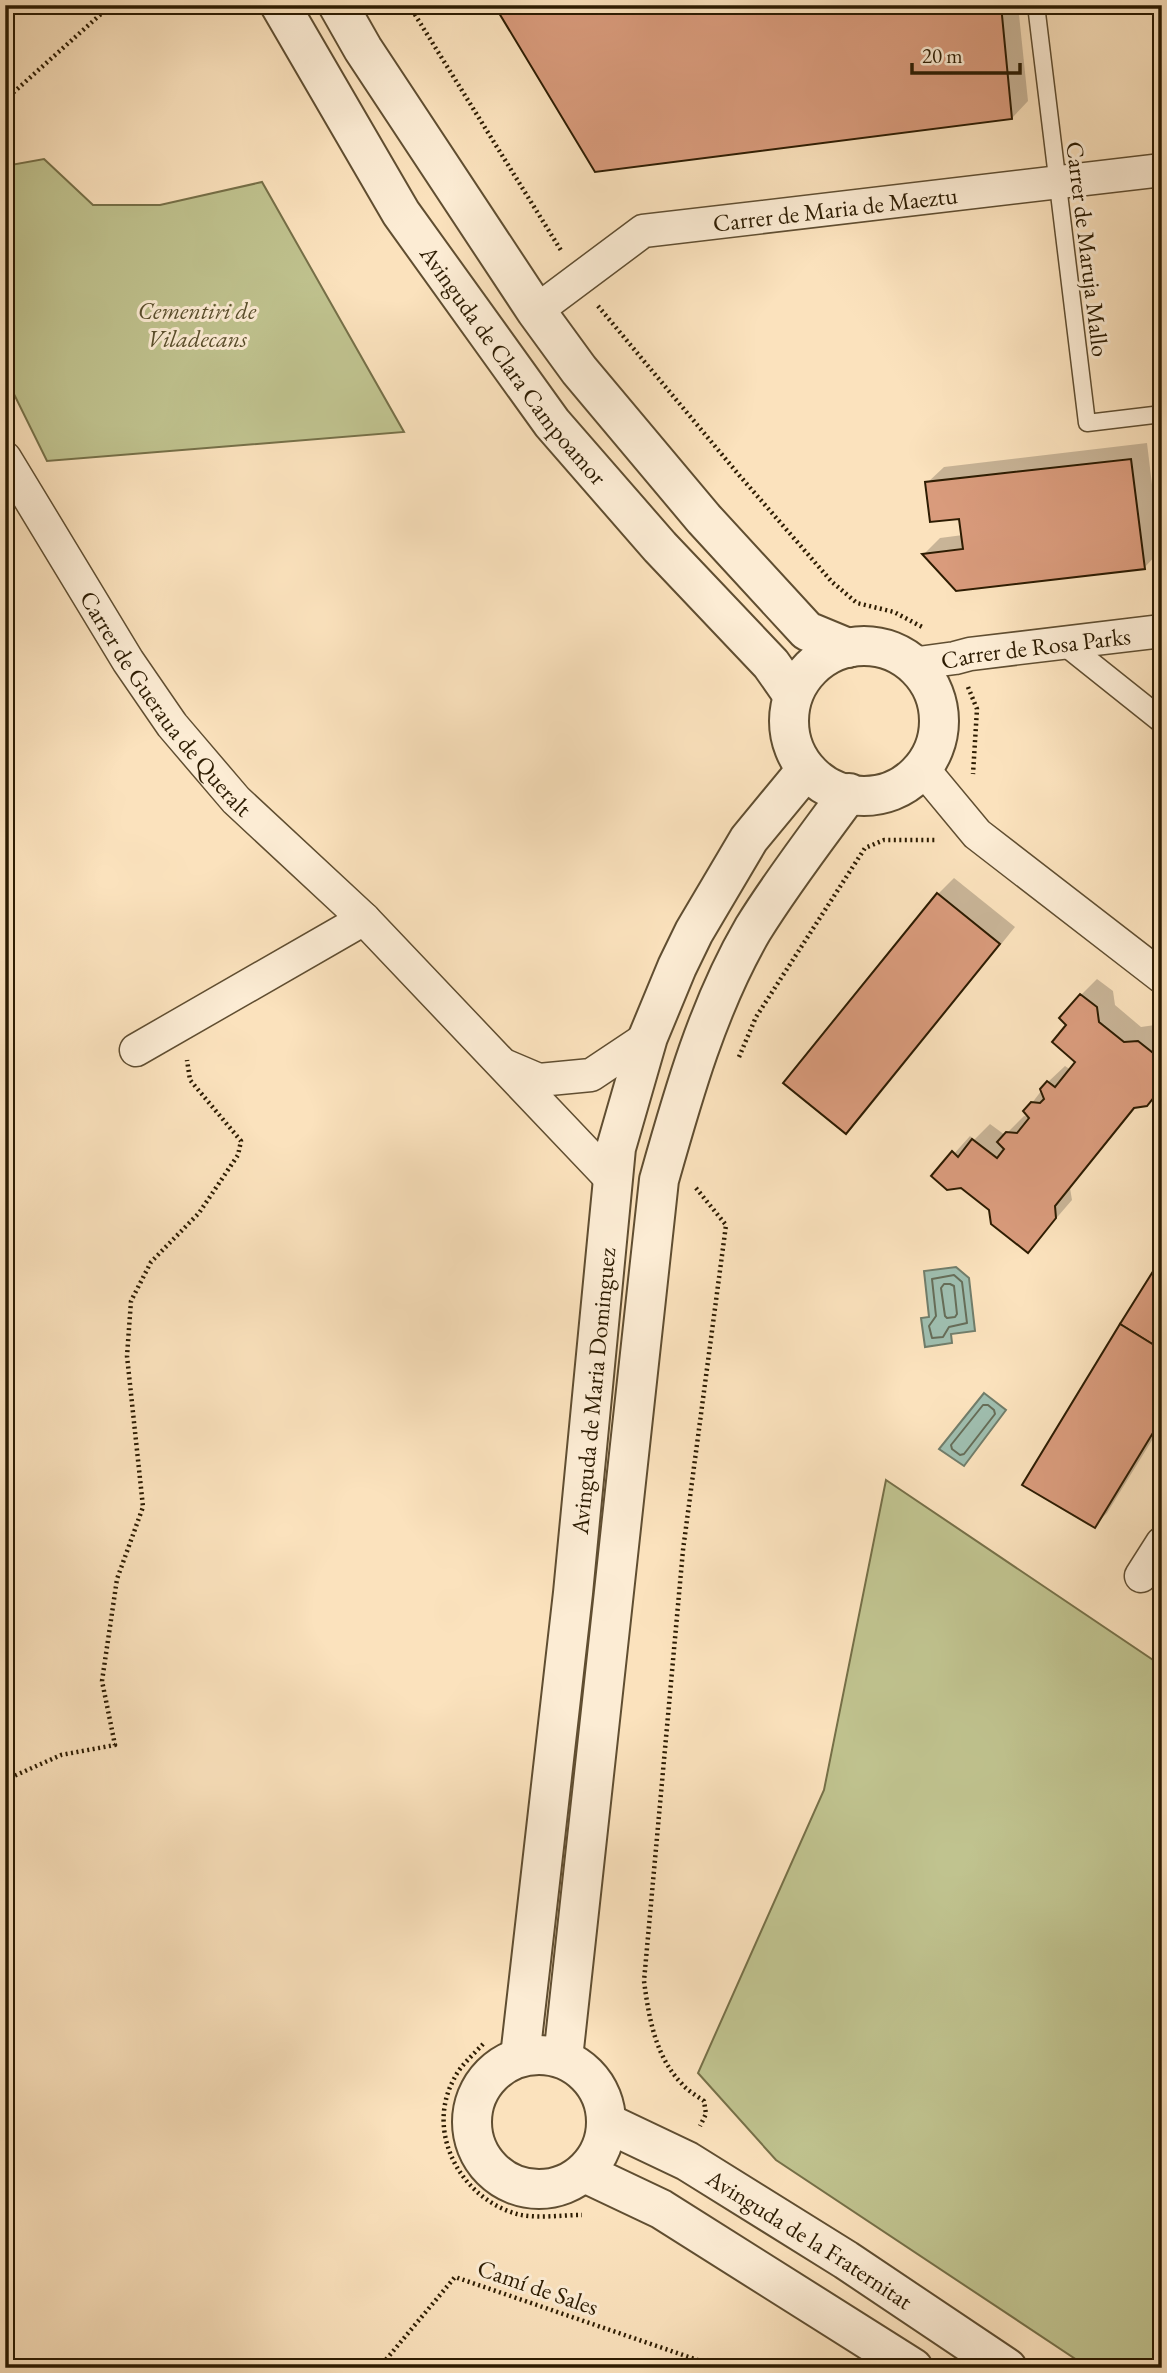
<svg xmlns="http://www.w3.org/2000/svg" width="1167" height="2373" font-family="'EB Garamond',serif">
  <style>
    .green { fill: #c0c38f; stroke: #767048; stroke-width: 2 }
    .water { fill: #9fbeaf; stroke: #717d6a; stroke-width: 2 }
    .shadow { fill: #0003 }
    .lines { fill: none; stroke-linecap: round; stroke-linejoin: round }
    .shore { stroke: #666d58; stroke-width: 2 }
    .building { fill: #d99b7c; stroke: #2d1c02; stroke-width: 2 }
    .service-casing { stroke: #604e31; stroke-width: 19 }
    .pedestrian-casing { stroke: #604e31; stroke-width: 26 }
    .minor-casing { stroke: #604e31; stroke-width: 35 }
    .tertiary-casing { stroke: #604e31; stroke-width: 42 }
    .path { stroke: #2d1c02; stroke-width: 4.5; stroke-dasharray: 2 3.5; stroke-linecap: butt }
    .service { stroke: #fcecd4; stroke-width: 16 }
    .pedestrian { stroke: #fcecd4; stroke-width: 23 }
    .minor { stroke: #fcecd4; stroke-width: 32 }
    .tertiary { stroke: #fcecd4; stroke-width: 38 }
    .labels { text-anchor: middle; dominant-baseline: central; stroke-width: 6; stroke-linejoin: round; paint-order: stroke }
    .street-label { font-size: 24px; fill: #2d1c02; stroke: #fcecd4 }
    .park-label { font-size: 24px; font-style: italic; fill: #594e2c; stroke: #fcecd4 }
  </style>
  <rect width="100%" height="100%" fill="#fbe2bd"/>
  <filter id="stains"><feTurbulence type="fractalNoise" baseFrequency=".00286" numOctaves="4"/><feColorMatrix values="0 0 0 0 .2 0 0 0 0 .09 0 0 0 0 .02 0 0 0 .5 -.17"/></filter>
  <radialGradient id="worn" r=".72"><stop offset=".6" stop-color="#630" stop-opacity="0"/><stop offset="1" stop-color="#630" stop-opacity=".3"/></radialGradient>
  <g class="green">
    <polygon points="44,159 93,205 160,205 262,182 404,432 47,461 5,376 5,166"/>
    <polygon points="886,1480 1162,1666 1162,2368 1089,2368 776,2160 698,2073 824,1790"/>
  </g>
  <g class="water">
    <polygon points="956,1267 969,1278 975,1331 951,1334 952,1343 925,1347 921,1318 929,1317 924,1271"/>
    <polygon points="984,1393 1006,1410 964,1466 939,1449"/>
  </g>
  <g class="shadow">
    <polygon points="509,5 1018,5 1028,101 1012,118 501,13"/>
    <polygon points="1147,443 1160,551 1144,568 924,554 940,538 963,535 961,517 927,483 944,467"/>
    <polygon points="954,878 1015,927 863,1115 846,1132 938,894"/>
    <polygon points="1097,979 1113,991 1115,1005 1141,1027 1155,1025 1162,1031 1162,1089 1146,1105 1137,1106 1070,1188 1072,1200 1028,1251 991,1209 962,1186 934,1176 970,1136 974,1140 990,1124 1005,1135 1024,1116 1030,1117 1032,1103 1048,1082 1065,1066 1071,1070 1077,1061 1069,1025 1081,995"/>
    <polygon points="1162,1261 1162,1424 1107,1513 1094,1526"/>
  </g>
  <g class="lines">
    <g class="shore">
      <polygon points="954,1275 962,1282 967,1323 949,1327 943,1337 932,1338 929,1326 936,1316 932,1279"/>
      <polygon points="944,1284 950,1284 954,1286 957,1314 955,1317 947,1318 945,1316 941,1288"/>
      <polygon points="983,1405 988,1405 994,1410 995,1414 964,1454 960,1455 952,1449 951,1445"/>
    </g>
  </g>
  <g class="building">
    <polygon points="561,5 1001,5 1012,119 595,172 499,13"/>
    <polygon points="1131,459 1145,569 956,591 922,554 963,549 959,519 930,522 925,482"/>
    <polygon points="937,893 1000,944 846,1134 783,1083"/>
    <polygon points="1080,994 1097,1007 1099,1022 1124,1042 1138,1041 1162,1060 1162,1087 1147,1106 1134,1108 1055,1206 1056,1218 1028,1253 991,1224 989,1210 961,1188 947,1190 931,1176 952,1151 958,1157 972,1139 997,1158 1004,1149 997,1142 1006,1132 1017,1133 1029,1118 1023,1111 1031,1102 1040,1103 1044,1099 1040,1089 1047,1081 1055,1087 1075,1062 1052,1042 1066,1025 1059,1018"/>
    <polygon points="1162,1257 1162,1350 1120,1324"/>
    <polygon points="1120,1324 1162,1350 1162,1418 1095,1528 1022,1485"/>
  </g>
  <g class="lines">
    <defs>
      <polyline id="service" points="1036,5 1087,423 1162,414"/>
      <polyline id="pedestrian" points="1063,642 1162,721"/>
      <g id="minor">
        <path id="s1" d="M536 311 643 231 1162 170"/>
        <path id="s2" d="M5 458 128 661 172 725 236 800 364 919 613 1181"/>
        <path id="s3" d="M911 664 955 658 970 654 1162 631"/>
        <polyline points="923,769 977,834 1162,977"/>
        <polyline points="136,1050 364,919"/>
        <polyline points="506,1066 539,1080 591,1075 648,1037"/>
        <polyline points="1141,1576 1162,1543"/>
      </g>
      <g id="tertiary">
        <path id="s4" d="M280 5 401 213 552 423 660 547 771 664 792 694"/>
        <polyline points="338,5 363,49 536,311 579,370 704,519 807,631 848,648"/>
        <circle cx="864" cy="721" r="75"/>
        <circle cx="539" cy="2122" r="67"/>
        <path id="s5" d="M520 2057 573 1593 616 1148 648 1037 677 967 694 932 749 839 806 770"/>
        <path d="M563 2058 659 1180C683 1095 708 1006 753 929 782 882 816 838 849 793"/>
        <path id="s6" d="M607 2123 687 2161 846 2260 1007 2368"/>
        <polyline points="585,2173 661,2209 913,2368"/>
      </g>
    </defs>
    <use href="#service" class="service-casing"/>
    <use href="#pedestrian" class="pedestrian-casing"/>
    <use href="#minor" class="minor-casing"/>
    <use href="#tertiary" class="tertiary-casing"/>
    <g class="path">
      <polyline points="409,5 562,252"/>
      <polyline points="5,100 111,5"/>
      <polyline points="598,306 739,475 832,582 857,603 894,612 924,628"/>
      <polyline points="968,687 977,709 973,774"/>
      <polyline points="739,1057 756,1017 865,848 884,840 936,840"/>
      <path d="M696 1188 726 1225 683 1550 644 1981C649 2018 655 2056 682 2084 688 2091 697 2096 704 2101L706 2114 700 2126"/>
      <polyline points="5,1780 61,1755 115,1745 102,1681 117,1579 143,1507 127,1356 131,1301 151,1262 199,1213 238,1155 241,1141 190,1080 187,1060"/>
      <path d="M483 2044C474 2054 461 2065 455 2077 424 2131 460 2198 517 2214 537 2219 562 2215 582 2215"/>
      <polyline points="379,2368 455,2277 721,2368"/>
    </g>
    <use href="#service" class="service"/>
    <use href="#pedestrian" class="pedestrian"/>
    <use href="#minor" class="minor"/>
    <use href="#tertiary" class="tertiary"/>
  </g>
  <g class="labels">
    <g class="street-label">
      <text stroke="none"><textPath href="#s1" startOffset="327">Carrer de Maria de Maeztu</textPath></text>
      <text transform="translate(1088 249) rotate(83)">Carrer de Maruja Mallo</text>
      <text stroke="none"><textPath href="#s4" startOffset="430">Avinguda de Clara Campoamor</textPath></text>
      <text stroke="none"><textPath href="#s3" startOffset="126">Carrer de Rosa Parks</textPath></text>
      <text stroke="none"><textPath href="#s2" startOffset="294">Carrer de Gueraua de Queralt</textPath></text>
      <text stroke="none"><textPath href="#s5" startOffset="670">Avinguda de Maria Dominguez</textPath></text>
      <text stroke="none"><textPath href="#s6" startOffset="234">Avinguda de la Fraternitat</textPath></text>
      <text transform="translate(538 2287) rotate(19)">Camí de Sales</text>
    </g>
    <g class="park-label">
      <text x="197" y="310">Cementiri de<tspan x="197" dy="28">Viladecans</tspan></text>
    </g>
  </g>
  <rect width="1167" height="2373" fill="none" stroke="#fbe2bd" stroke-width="28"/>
  <rect x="7" y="7" width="1153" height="2359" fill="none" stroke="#2d1c02" stroke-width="3.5"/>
  <rect x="14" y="14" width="1139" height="2345" fill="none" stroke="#2d1c02" stroke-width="2"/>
  <path d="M912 63v10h108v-10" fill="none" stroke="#2d1c02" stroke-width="3.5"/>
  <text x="922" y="63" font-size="21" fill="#2d1c02" stroke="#fcecd4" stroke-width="5" paint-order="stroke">20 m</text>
  <rect width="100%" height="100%" filter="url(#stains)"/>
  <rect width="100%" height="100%" fill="url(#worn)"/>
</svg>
